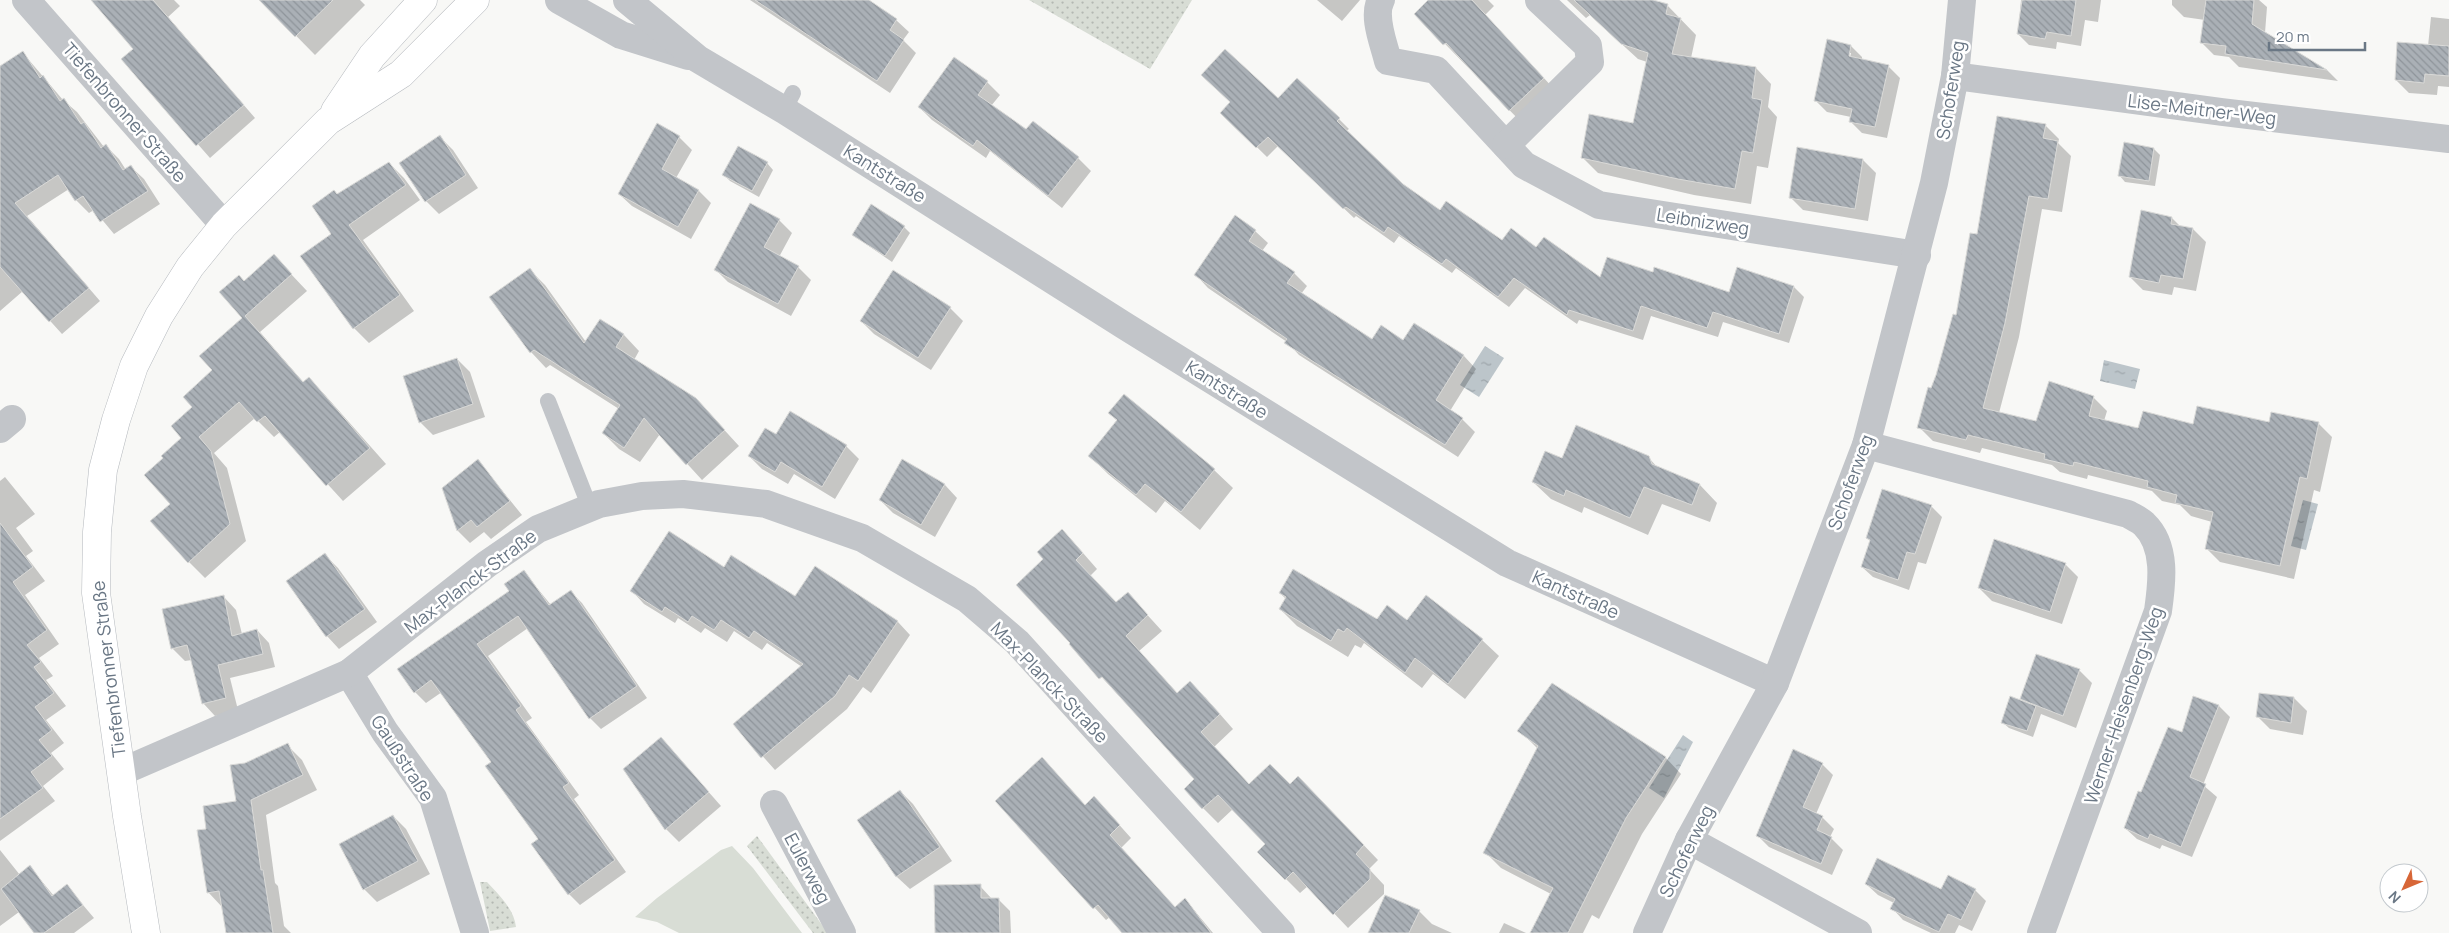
<svg xmlns="http://www.w3.org/2000/svg" width="2449" height="933" font-family="Manrope,sans-serif">
  <style>
    .grass { fill: url(#grass-dots) }
    .park { fill: #d8ddd5 }
    .water { fill: url(#water-ripples) }
    .shadow { fill: #0003; fill-rule: evenodd }
    .building { fill: url(#building-back-hatch); stroke: #dadad8 }
    .lines { fill: none; stroke-linecap: round; stroke-linejoin: round }
    .secondary-casing { stroke: #b5b9be; stroke-width: 29 }
    .lane { stroke: #c2c5c9; stroke-width: 16 }
    .street { stroke: #c2c5c9; stroke-width: 28 }
    .secondary { stroke: #fff; stroke-width: 28 }
    .labels { text-anchor: middle; dominant-baseline: central; stroke-width: 5; stroke-linejoin: round; paint-order: stroke }
    .street-label { font-size: 18px; fill: #6a7785; stroke: #fff }
  </style>
  <defs>
    <pattern id="grass-dots" width="8" height="8" patternUnits="userSpaceOnUse" patternTransform="scale(1.25)"><rect width="8" height="8" fill="#d8ddd5"/><path d="M2 2h.1M6 6h.1" fill="none" stroke="#b3b8b2" stroke-width="1.8" stroke-linecap="round"/></pattern>
    <pattern id="water-ripples" width="26" height="14" patternUnits="userSpaceOnUse" patternTransform="scale(1.25)"><rect width="26" height="14" fill="#bcc5ca"/><path d="M2 4q2-2 4 0t4 0M15 11q2-2 4 0t4 0" fill="none" stroke="#9da5aa"/></pattern>
    <pattern id="building-back-hatch" width="6" height="6" patternUnits="userSpaceOnUse" patternTransform="scale(1.25)"><rect width="6" height="6" fill="#aab0b6"/><path d="M-1 5l2 2M0 0l6 6M5-1l2 2" fill="none" stroke="#8e949a"/></pattern>
  </defs>
  <rect width="100%" height="100%" fill="#f8f8f6"/>
  <g class="grass">
    <polygon points="1029,0 1192,0 1150,69"/>
    <polygon points="757,836 828,933 813,933 747,846"/>
    <path d="M480 882H487C499 895 514 909 516 927L490 931Z"/>
  </g>
  <polygon class="park" points="732,846 753,868 802,933 679,933 657,922 635,917 657,898 721,850"/>
  <g class="water">
    <polygon points="1485,346 1504,358 1479,397 1460,385"/>
    <polygon points="2104,360 2140,369 2135,389 2100,381"/>
    <polygon points="2303,500 2318,504 2306,550 2291,546"/>
    <polygon points="1683,735 1693,742 1664,798 1649,788"/>
  </g>
  <g class="shadow">
    <polygon points="92,0 174,0 180,6 168,17 255,118 210,158 123,59 135,49"/>
    <polygon points="261,0 360,0 365,5 315,55"/>
    <polygon points="750,0 866,0 896,20 909,32 903,40 916,53 890,93"/>
    <polygon points="1317,0 1360,0 1342,21"/>
    <polygon points="1430,0 1488,0 1494,6 1485,15 1556,91 1522,123 1416,14"/>
    <polygon points="1567,0 1648,0 1667,5 1696,35 1691,58 1756,68 1771,84 1768,107 1777,117 1768,168 1757,166 1751,204 1694,195 1598,173 1582,157 1634,125 1647,62 1638,59 1590,15 1586,18"/>
    <polygon points="2021,0 2101,0 2098,22 2085,20 2081,46 2057,42 2056,49 2029,45 2018,34"/>
    <polygon points="2172,0 2259,0 2267,7 2265,33 2327,70 2338,81 2239,67 2229,57 2214,55 2201,42 2205,20 2184,17 2172,5"/>
    <polygon points="2431,17 2449,19 2449,87 2438,86 2437,95 2409,93 2396,80 2428,46"/>
    <path d="M1851 46 1862 57V61L1888 66 1900 78 1887 138 1862 133 1850 121 1851 117 1827 112 1815 100ZM1848 53H1851L1849 63Z"/>
    <polygon points="23,53 63,100 77,112 104,147 106,146 119,159 126,170 131,167 144,179 160,204 114,234 94,210 89,213 76,200 69,189 27,216 100,301 62,334 23,291 0,311 0,67"/>
    <polygon points="987,82 1000,95 991,106 1027,131 1078,158 1091,171 1062,208 990,151 986,158 932,120 919,107"/>
    <polygon points="1278,100 1339,119 1349,129 1346,131 1402,185 1440,212 1503,242 1537,249 1601,279 1653,274 1730,294 1738,268 1794,287 1804,297 1789,343 1723,322 1718,337 1651,316 1643,340 1579,320 1577,324 1525,288 1509,307 1456,268 1452,273 1399,236 1394,243 1356,216 1354,218 1278,146 1267,157 1222,113"/>
    <polygon points="2045,125 2059,139 2058,143 2071,156 2062,212 2042,209 2019,337 1999,413 2037,422 2093,397 2107,411 2104,421 2139,430 2194,425 2318,423 2332,437 2320,492 2314,490 2294,579 2220,562 2206,548 2212,522 2191,516 2180,505 2162,501 2152,491 2088,475 2087,479 2060,472 2052,465 1982,448 1980,453 1933,441 1919,427 1957,317 1978,235"/>
    <polygon points="440,137 453,150 478,188 439,214 426,201 401,163"/>
    <polygon points="679,137 692,150 676,178 699,191 711,203 691,239 632,206 619,194"/>
    <polygon points="2154,149 2160,155 2155,186 2125,182 2119,175"/>
    <polygon points="1863,160 1876,173 1868,221 1803,210 1790,197"/>
    <polygon points="389,163 404,178 420,200 363,240 414,311 369,343 354,328 302,256 333,234 338,196"/>
    <polygon points="767,163 773,170 759,197 730,181 724,175"/>
    <polygon points="2172,218 2181,227 2193,229 2206,242 2196,291 2174,287 2172,295 2143,290 2130,277"/>
    <polygon points="779,220 792,233 779,257 798,267 811,280 791,316 728,282 716,270"/>
    <polygon points="904,227 910,233 892,262 853,235"/>
    <polygon points="1255,231 1268,243 1262,251 1294,273 1307,286 1301,294 1372,341 1403,342 1414,325 1464,356 1476,369 1450,411 1462,419 1475,432 1458,457 1299,355 1287,342 1208,288 1196,275"/>
    <polygon points="274,256 307,291 260,332 304,383 309,379 325,395 386,464 343,501 280,432 274,437 255,418 214,453 227,468 246,541 205,578 189,562 165,458 183,438 194,408 244,318 244,282"/>
    <polygon points="530,270 545,285 586,342 600,320 624,335 639,351 634,360 696,399 739,446 702,480 660,434 640,462 619,449 603,433 619,409 550,365 546,368 531,352"/>
    <polygon points="950,308 963,321 931,370 874,334 861,321"/>
    <polygon points="457,359 470,372 485,417 433,435 420,422"/>
    <polygon points="790,413 846,446 859,459 835,499 794,474 788,484 762,469 749,456 776,436"/>
    <polygon points="1110,413 1214,470 1233,488 1200,530 1165,501 1156,513 1108,474 1090,456 1117,421"/>
    <polygon points="1648,457 1659,469 1700,485 1717,503 1710,522 1662,504 1648,535 1584,507 1582,513 1551,499 1533,482 1562,459"/>
    <polygon points="478,461 522,515 491,539 484,532 470,543 458,531 443,488"/>
    <polygon points="903,461 945,485 957,498 935,537 893,513 880,500"/>
    <polygon points="5,477 35,514 16,528 33,551 26,556 45,581 25,595 59,644 39,658 53,676 46,680 66,706 46,720 64,743 51,753 64,769 43,786 55,801 0,841 0,481"/>
    <polygon points="1931,506 1942,517 1926,564 1918,562 1909,590 1873,577 1862,567 1871,541 1867,538"/>
    <polygon points="1076,545 1097,569 1090,576 1117,604 1142,609 1162,631 1139,651 1178,694 1205,697 1233,729 1214,747 1250,785 1290,786 1313,792 1378,860 1369,869 1384,885 1384,894 1348,928 1308,886 1300,893 1259,852 1267,844 1233,809 1218,823 1203,808 1185,789 1196,779 1071,644"/>
    <polygon points="325,555 338,568 377,622 339,649 327,636"/>
    <polygon points="2065,564 2078,577 2062,624 1992,601 1979,588"/>
    <polygon points="724,568 796,597 815,568 898,622 910,635 871,693 863,687 847,709 775,770 734,724 802,667 767,643 762,650 734,631 727,642 705,628 701,633 678,618 675,623 644,604 632,591"/>
    <polygon points="524,572 551,605 570,591 582,603 647,698 601,729 590,718 528,628 488,656 532,718 526,722 579,795 574,799 626,872 580,905 569,894 539,840 492,762 442,692 426,703 415,692 510,591"/>
    <polygon points="1280,593 1377,620 1407,622 1482,640 1499,656 1465,699 1433,674 1422,688 1364,643 1361,648 1355,645 1348,657 1297,626 1280,609 1286,599"/>
    <polygon points="224,597 236,610 242,634 257,630 269,643 275,667 230,678 238,710 215,716 203,703 192,660 185,661 172,648"/>
    <polygon points="2079,670 2092,683 2076,728 2041,714 2033,737 2009,728 2002,722 2025,703 2021,699"/>
    <polygon points="1552,685 1666,758 1681,774 1642,834 1599,919 1592,915 1583,933 1532,933 1551,894 1501,868 1485,852 1538,749 1519,730"/>
    <polygon points="2194,698 2219,706 2230,717 2203,785 2217,797 2192,857 2162,845 2160,849 2137,839 2125,828 2142,793 2182,733"/>
    <polygon points="2294,698 2307,711 2303,735 2270,729 2257,716"/>
    <polygon points="661,738 721,806 679,842 666,829 625,770"/>
    <polygon points="287,745 302,760 317,790 266,815 275,883 278,886 284,926 291,933 227,933 223,908 208,892 207,830 237,802 245,764"/>
    <polygon points="1822,764 1833,775 1816,814 1822,817 1834,829 1830,837 1843,850 1832,875 1769,847 1758,836"/>
    <polygon points="900,791 913,804 952,861 910,889 897,877 859,820"/>
    <polygon points="996,801 1085,806 1106,810 1131,838 1121,848 1175,908 1185,899 1213,933 1147,933 1110,917 1106,920"/>
    <polygon points="393,816 406,829 430,874 377,902 364,889"/>
    <polygon points="0,850 20,875 30,867 54,896 67,886 94,918 74,933 36,933 19,912 0,926"/>
    <polygon points="1866,884 1942,891 1975,890 1986,901 1972,931 1959,925 1955,933 1931,933 1903,920 1892,908 1894,903 1878,895"/>
    <polygon points="980,886 992,899 998,899 1010,911 1011,933 936,933"/>
    <polygon points="1419,911 1432,924 1452,933 1369,933"/>
    <polygon points="1504,923 1526,933 1499,933"/>
  </g>
  <g class="building">
    <polygon points="91,0 153,0 244,105 196,146 121,59 133,49"/>
    <polygon points="259,0 333,0 295,37"/>
    <polygon points="755,0 869,0 897,19 890,30 904,40 877,81"/>
    <polygon points="1428,0 1472,0 1544,78 1509,111 1446,43 1443,45 1414,14"/>
    <polygon points="1574,0 1653,0 1668,4 1666,14 1681,18 1672,54 1756,67 1752,98 1762,100 1753,153 1742,151 1735,189 1678,179 1581,158 1589,114 1633,123 1648,53 1621,44"/>
    <polygon points="2022,0 2076,0 2071,36 2047,32 2045,39 2017,34"/>
    <polygon points="2206,0 2254,0 2252,24 2327,70 2225,54 2226,46 2200,43"/>
    <polygon points="1827,39 1851,45 1849,56 1889,65 1875,127 1849,122 1852,109 1814,101"/>
    <polygon points="2397,42 2449,46 2449,76 2425,74 2424,83 2395,80"/>
    <polygon points="1225,49 1278,98 1297,78 1340,118 1337,121 1403,184 1440,210 1446,201 1502,240 1511,228 1536,247 1544,237 1600,277 1607,257 1653,272 1654,267 1729,292 1737,267 1794,286 1779,334 1713,312 1707,328 1641,306 1633,331 1569,310 1567,315 1514,278 1498,297 1446,259 1442,264 1388,227 1384,233 1346,207 1343,209 1268,137 1256,148 1220,113 1230,102 1201,75"/>
    <polygon points="23,51 40,78 43,75 60,101 64,98 81,124 84,122 101,148 106,144 123,170 131,165 148,191 100,222 83,196 75,201 58,175 15,203 89,288 49,322 0,267 0,66"/>
    <polygon points="954,57 988,81 978,95 1026,129 1033,121 1079,157 1048,196 977,140 973,146 918,107"/>
    <polygon points="1997,116 2046,124 2043,138 2058,141 2048,199 2029,196 2005,323 1983,408 2036,421 2049,381 2094,396 2089,416 2138,428 2143,411 2193,424 2197,406 2269,422 2271,412 2319,422 2307,479 2300,477 2280,566 2205,549 2213,512 2175,503 2177,495 2147,487 2148,481 2074,462 2073,466 2044,459 2045,454 1968,435 1966,440 1917,428 1928,387 1931,388 1936,375 1953,314 1956,315 1970,233 1977,234"/>
    <polygon points="657,123 680,136 662,169 699,190 678,227 618,194"/>
    <polygon points="440,135 466,175 425,202 399,163"/>
    <polygon points="2124,142 2154,148 2149,181 2118,176"/>
    <polygon points="738,146 768,162 752,191 722,175"/>
    <polygon points="1797,147 1863,159 1855,209 1789,198"/>
    <polygon points="389,162 406,185 349,225 400,295 353,329 300,256 331,234 312,206 334,190 337,194"/>
    <polygon points="750,203 780,219 764,247 799,266 778,304 714,270"/>
    <polygon points="871,204 905,226 885,256 852,235"/>
    <polygon points="2141,210 2172,217 2171,224 2193,228 2183,279 2161,275 2159,283 2129,277"/>
    <polygon points="1235,215 1256,230 1249,241 1295,272 1287,283 1372,339 1381,325 1403,340 1414,323 1464,355 1436,400 1463,418 1445,445 1284,343 1287,339 1194,275"/>
    <polygon points="274,254 292,274 245,316 303,382 309,377 370,448 326,486 265,416 257,422 239,402 199,437 211,451 230,524 188,563 150,521 170,504 144,475 163,458 161,456 181,438 171,426 192,407 183,397 212,370 199,356 242,318 219,292 239,275 244,281"/>
    <polygon points="530,268 584,343 600,319 624,334 616,347 696,398 725,430 686,465 644,418 624,448 602,433 620,405 534,350 530,353 489,297"/>
    <polygon points="893,270 951,307 918,358 860,321"/>
    <polygon points="457,358 473,404 419,423 403,376"/>
    <polygon points="1124,394 1215,469 1181,512 1145,484 1136,495 1088,456 1117,420 1108,413"/>
    <polygon points="790,411 847,445 822,487 781,462 775,472 748,456 765,428 776,434"/>
    <polygon points="1576,425 1649,456 1652,464 1700,484 1692,505 1644,487 1630,518 1566,490 1564,496 1532,482 1545,451 1562,458"/>
    <polygon points="478,459 510,501 477,527 471,520 457,531 442,488"/>
    <polygon points="902,459 945,484 921,525 879,500"/>
    <polygon points="1882,489 1932,505 1915,554 1907,552 1898,580 1861,567 1870,540 1866,538"/>
    <polygon points="0,523 33,567 13,582 47,630 27,645 41,662 34,667 54,693 35,707 52,730 39,740 52,756 31,772 43,788 0,819"/>
    <polygon points="1062,529 1083,553 1076,560 1116,602 1128,592 1148,615 1126,636 1177,693 1190,681 1220,714 1201,732 1249,784 1270,764 1290,784 1298,776 1364,845 1356,854 1370,869 1370,879 1333,915 1293,872 1285,880 1257,852 1265,844 1218,795 1202,809 1184,789 1194,779 1102,677 1099,679 1069,644 1070,643 1016,585 1043,559 1037,552"/>
    <polygon points="669,531 724,567 731,555 795,596 815,566 898,621 858,681 849,675 835,696 761,758 733,724 803,664 754,631 749,638 721,620 714,630 692,616 688,622 665,607 662,612 630,591"/>
    <polygon points="1994,539 2066,563 2050,612 1978,588"/>
    <polygon points="325,553 365,609 326,637 286,581"/>
    <polygon points="1293,569 1377,619 1387,605 1407,620 1426,595 1483,639 1448,684 1415,658 1405,673 1347,628 1344,632 1338,629 1331,641 1279,609 1286,597 1279,593"/>
    <polygon points="524,570 549,605 571,590 637,686 589,719 518,616 477,644 521,706 516,710 569,783 563,787 615,860 568,895 531,844 538,839 485,766 491,762 431,680 414,693 397,669 509,591 504,584"/>
    <polygon points="224,595 232,636 257,629 263,654 218,665 226,698 202,704 187,645 171,649 162,609"/>
    <polygon points="2036,654 2080,669 2063,716 2020,699"/>
    <polygon points="1552,683 1666,757 1626,818 1568,933 1530,933 1553,888 1483,853 1538,746 1517,731"/>
    <polygon points="2259,693 2294,697 2291,723 2256,717"/>
    <polygon points="2010,696 2036,706 2027,731 2001,723"/>
    <polygon points="2193,696 2219,705 2190,777 2206,784 2181,847 2150,834 2148,839 2124,828 2138,791 2141,792 2168,727 2182,732"/>
    <polygon points="661,737 709,792 665,830 623,769"/>
    <polygon points="288,743 303,775 251,800 261,870 263,870 273,933 226,933 219,891 207,893 197,830 206,829 203,806 236,801 230,765 245,763"/>
    <polygon points="1793,749 1823,763 1803,807 1823,816 1817,830 1832,837 1821,864 1756,836"/>
    <polygon points="1042,757 1085,805 1094,796 1120,825 1110,835 1175,907 1185,898 1211,933 1122,933 1098,905 1093,909 995,801"/>
    <polygon points="900,790 940,847 896,877 857,820"/>
    <polygon points="393,815 418,861 363,890 339,844"/>
    <polygon points="1877,858 1941,889 1948,875 1976,889 1961,920 1948,914 1939,932 1890,909 1895,899 1865,884"/>
    <polygon points="30,865 52,896 67,884 83,905 44,933 34,933 1,889"/>
    <polygon points="981,884 981,898 999,898 1000,933 935,933 934,885"/>
    <polygon points="1385,895 1420,910 1409,933 1368,933"/>
  </g>
  <g class="lines">
    <defs>
      <g id="secondary">
        <polyline points="335,111 372,56 423,0"/>
        <polyline points="146,933 127,816 96,593 97,532 103,470 116,420 134,366 159,316 190,267 224,225 328,121 401,74 475,0"/>
      </g>
    </defs>
    <use href="#secondary" class="secondary-casing"/>
    <g class="lane">
      <polyline points="784,110 793,93"/>
      <polyline points="548,401 590,508"/>
    </g>
    <g class="street">
      <polyline points="26,0 224,225"/>
      <polyline points="559,0 621,35 688,56"/>
      <polyline points="627,0 698,59 784,110 1125,326 1507,563 1775,683"/>
      <path d="M1381 0C1372 16 1384 44 1388 61L1436 70 1524 165 1599 205 1917 255"/>
      <polyline points="1955,76 2222,112 2449,139"/>
      <polyline points="1506,145 1590,62 1588,46 1539,0"/>
      <polyline points="0,429 12,419"/>
      <path d="M1866 445 2128 514C2133 517 2140 520 2144 524 2167 546 2162 583 2158 611L2041 933"/>
      <polyline points="349,673 385,732 433,798 475,933"/>
      <polyline points="121,772 349,673 487,564 538,529 599,504 642,496 683,494 766,504 862,538 967,599 1017,642 1281,933"/>
      <polyline points="774,804 842,933"/>
      <polyline points="1689,840 1858,933"/>
      <polyline points="1647,933 1689,840 1775,683 1866,445 1934,183 1955,76 1962,0"/>
    </g>
    <use href="#secondary" class="secondary"/>
  </g>
  <g class="labels">
    <g class="street-label">
      <text transform="translate(1950 90) rotate(-81)">Schoferweg</text>
      <text transform="translate(2202 109) rotate(7)">Lise-Meitner-Weg</text>
      <text transform="translate(125 112) rotate(49)">Tiefenbronner Straße</text>
      <text transform="translate(885 173) rotate(32)">Kantstraße</text>
      <text transform="translate(1703 221) rotate(9)">Leibnizweg</text>
      <text transform="translate(1227 389) rotate(32)">Kantstraße</text>
      <text transform="translate(1850 482) rotate(-70)">Schoferweg</text>
      <text transform="translate(470 581) rotate(-37)">Max-Planck-Straße</text>
      <text transform="translate(1576 594) rotate(24)">Kantstraße</text>
      <text transform="translate(108 669) rotate(-97)">Tiefenbronner Straße</text>
      <text transform="translate(1050 682) rotate(46)">Max-Planck-Straße</text>
      <text transform="translate(2123 705) rotate(-71)">Werner-Heisenberg-Weg</text>
      <text transform="translate(403 758) rotate(57)">Gaußstraße</text>
      <text transform="translate(1686 851) rotate(-64)">Schoferweg</text>
      <text transform="translate(808 868) rotate(62)">Eulerweg</text>
    </g>
  </g>
  <g transform="translate(2404 888) rotate(226)"><circle r="24" fill="#ffffff" stroke="#c3c9ce"/>
  <path d="M0-4L9 19L0 12L-9 19Z" fill="#d76637"/>
  <text y="-8" font-size="14" font-weight="bold" text-anchor="middle" fill="#6a7785">N</text>
  </g>
  <path d="M2269 42v8h96v-8" fill="none" stroke="#6a7785" stroke-width="2.5"/>
  <text x="2276" y="42" font-size="15" fill="#6a7785" stroke="#ffffff" stroke-width="4" paint-order="stroke">20 m</text>
</svg>
